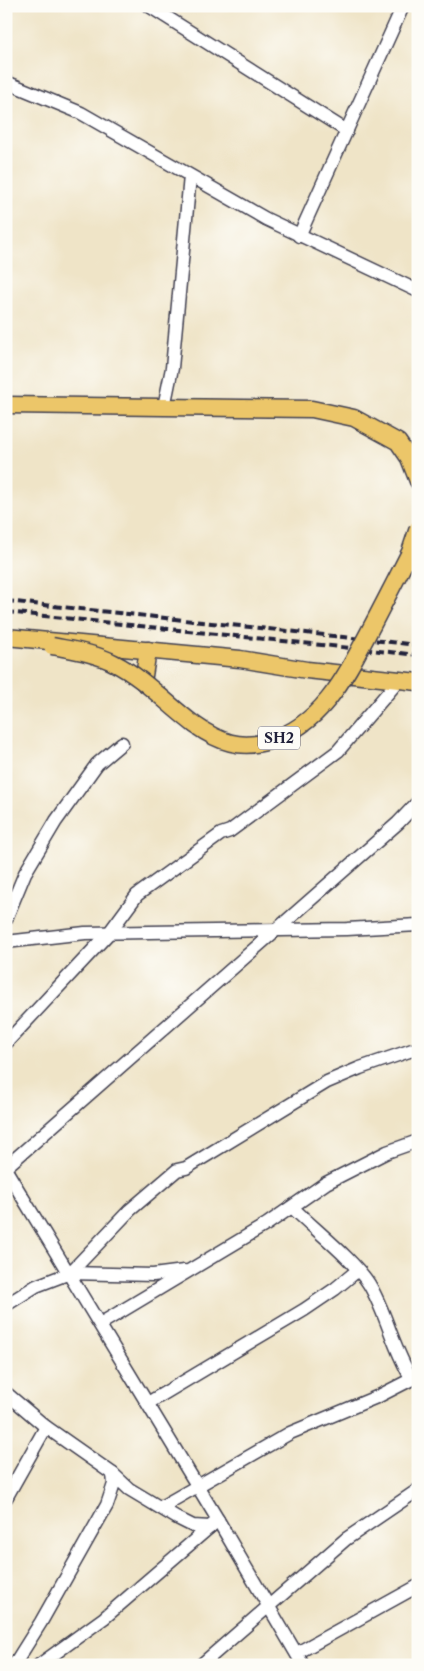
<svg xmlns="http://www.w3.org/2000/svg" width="424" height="1671" font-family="'Libre Caslon Text',serif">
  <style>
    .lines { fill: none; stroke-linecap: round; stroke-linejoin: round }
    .minor-casing { stroke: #413f50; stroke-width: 15 }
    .major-casing { stroke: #413f50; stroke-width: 19 }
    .minor { stroke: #fff; stroke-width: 12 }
    .major { stroke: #ecc669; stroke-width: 16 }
    .rail { stroke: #22223b; stroke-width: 4; stroke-dasharray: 8 4; stroke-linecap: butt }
    .major-bridge-casing { stroke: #413f50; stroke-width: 19; stroke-linecap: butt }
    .major-bridge { stroke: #ecc669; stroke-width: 16 }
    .labels { text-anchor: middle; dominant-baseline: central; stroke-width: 4; stroke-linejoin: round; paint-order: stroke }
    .shield { fill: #fdfcf7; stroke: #646373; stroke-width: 1 }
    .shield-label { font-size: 14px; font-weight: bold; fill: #22223b }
  </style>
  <rect width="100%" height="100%" fill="#fdfcf7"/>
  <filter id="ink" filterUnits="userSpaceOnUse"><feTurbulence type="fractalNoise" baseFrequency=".02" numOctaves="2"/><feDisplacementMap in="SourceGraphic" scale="10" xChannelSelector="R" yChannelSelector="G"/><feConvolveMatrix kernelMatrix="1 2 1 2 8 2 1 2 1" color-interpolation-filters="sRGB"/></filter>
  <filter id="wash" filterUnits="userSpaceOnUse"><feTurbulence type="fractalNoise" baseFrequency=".0096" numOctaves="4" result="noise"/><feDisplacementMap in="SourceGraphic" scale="20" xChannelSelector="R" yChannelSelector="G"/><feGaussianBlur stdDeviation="1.12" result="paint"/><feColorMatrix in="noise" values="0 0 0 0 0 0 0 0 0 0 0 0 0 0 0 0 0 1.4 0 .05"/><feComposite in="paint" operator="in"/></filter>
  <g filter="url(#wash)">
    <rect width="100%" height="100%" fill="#efe4c7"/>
  </g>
  <g filter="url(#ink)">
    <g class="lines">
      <defs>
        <g id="minor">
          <polyline points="149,6 347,131"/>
          <polyline points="6,82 81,113 266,219 418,291"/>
          <polyline points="299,236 403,6"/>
          <polyline points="164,407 172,368 190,176"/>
          <polyline points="6,919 25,873 56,821 97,764 122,743"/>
          <polyline points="6,942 85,933 347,929 418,925"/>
          <polyline points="6,1043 109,933 137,895 221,834 230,831 338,751 399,680"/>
          <polyline points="6,1167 398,823 418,802"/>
          <polyline points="6,1170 218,1520 303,1665"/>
          <path d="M293 1208C314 1229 354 1260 369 1284 387 1314 393 1349 412 1379"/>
          <polyline points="70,1273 130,1210 177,1170 186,1168 327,1082 360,1068 418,1048"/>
          <polyline points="6,1305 36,1286 70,1273 153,1275 184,1271"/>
          <polyline points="100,1324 267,1224 326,1183 387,1152 418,1141"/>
          <polyline points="6,1393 46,1427 113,1474 114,1484 107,1505 41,1622 14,1665"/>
          <polyline points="148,1403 304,1310 335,1289 358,1270"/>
          <polyline points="113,1474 129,1489 179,1519 193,1526 210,1527"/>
          <polyline points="6,1498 46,1427"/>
          <polyline points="161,1507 290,1433 379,1396 418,1376"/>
          <polyline points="297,1653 418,1586"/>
          <polyline points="39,1665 104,1618 218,1520"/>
          <polyline points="201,1665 346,1539 418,1490"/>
        </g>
        <g id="major">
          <polyline points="6,405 312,409 354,418 398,442 409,458 418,481"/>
          <polyline points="6,637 240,659 307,670 418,682"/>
          <polyline points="143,682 148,650"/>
        </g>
      </defs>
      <use href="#minor" class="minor-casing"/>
      <use href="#major" class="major-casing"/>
      <use href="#minor" class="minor"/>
      <use href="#major" class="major"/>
      <g class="rail">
        <polyline points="6,601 418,645"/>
        <polyline points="6,612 418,655"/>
      </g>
      <defs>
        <path id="major-bridge" d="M52 646C72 650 95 653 114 663 144 678 168 705 195 725 219 742 241 750 269 741 324 724 347 673 372 626 385 601 398 576 410 552L418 528"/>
      </defs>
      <use href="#major-bridge" class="major-bridge-casing"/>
      <use href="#major-bridge" class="major-bridge"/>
    </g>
  </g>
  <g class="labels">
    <rect class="shield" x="258" y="726.5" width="42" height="23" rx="4"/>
    <g class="shield-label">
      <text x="279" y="738">SH2</text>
    </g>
  </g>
  <rect width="424" height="1671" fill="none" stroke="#fdfcf7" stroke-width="25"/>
</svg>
